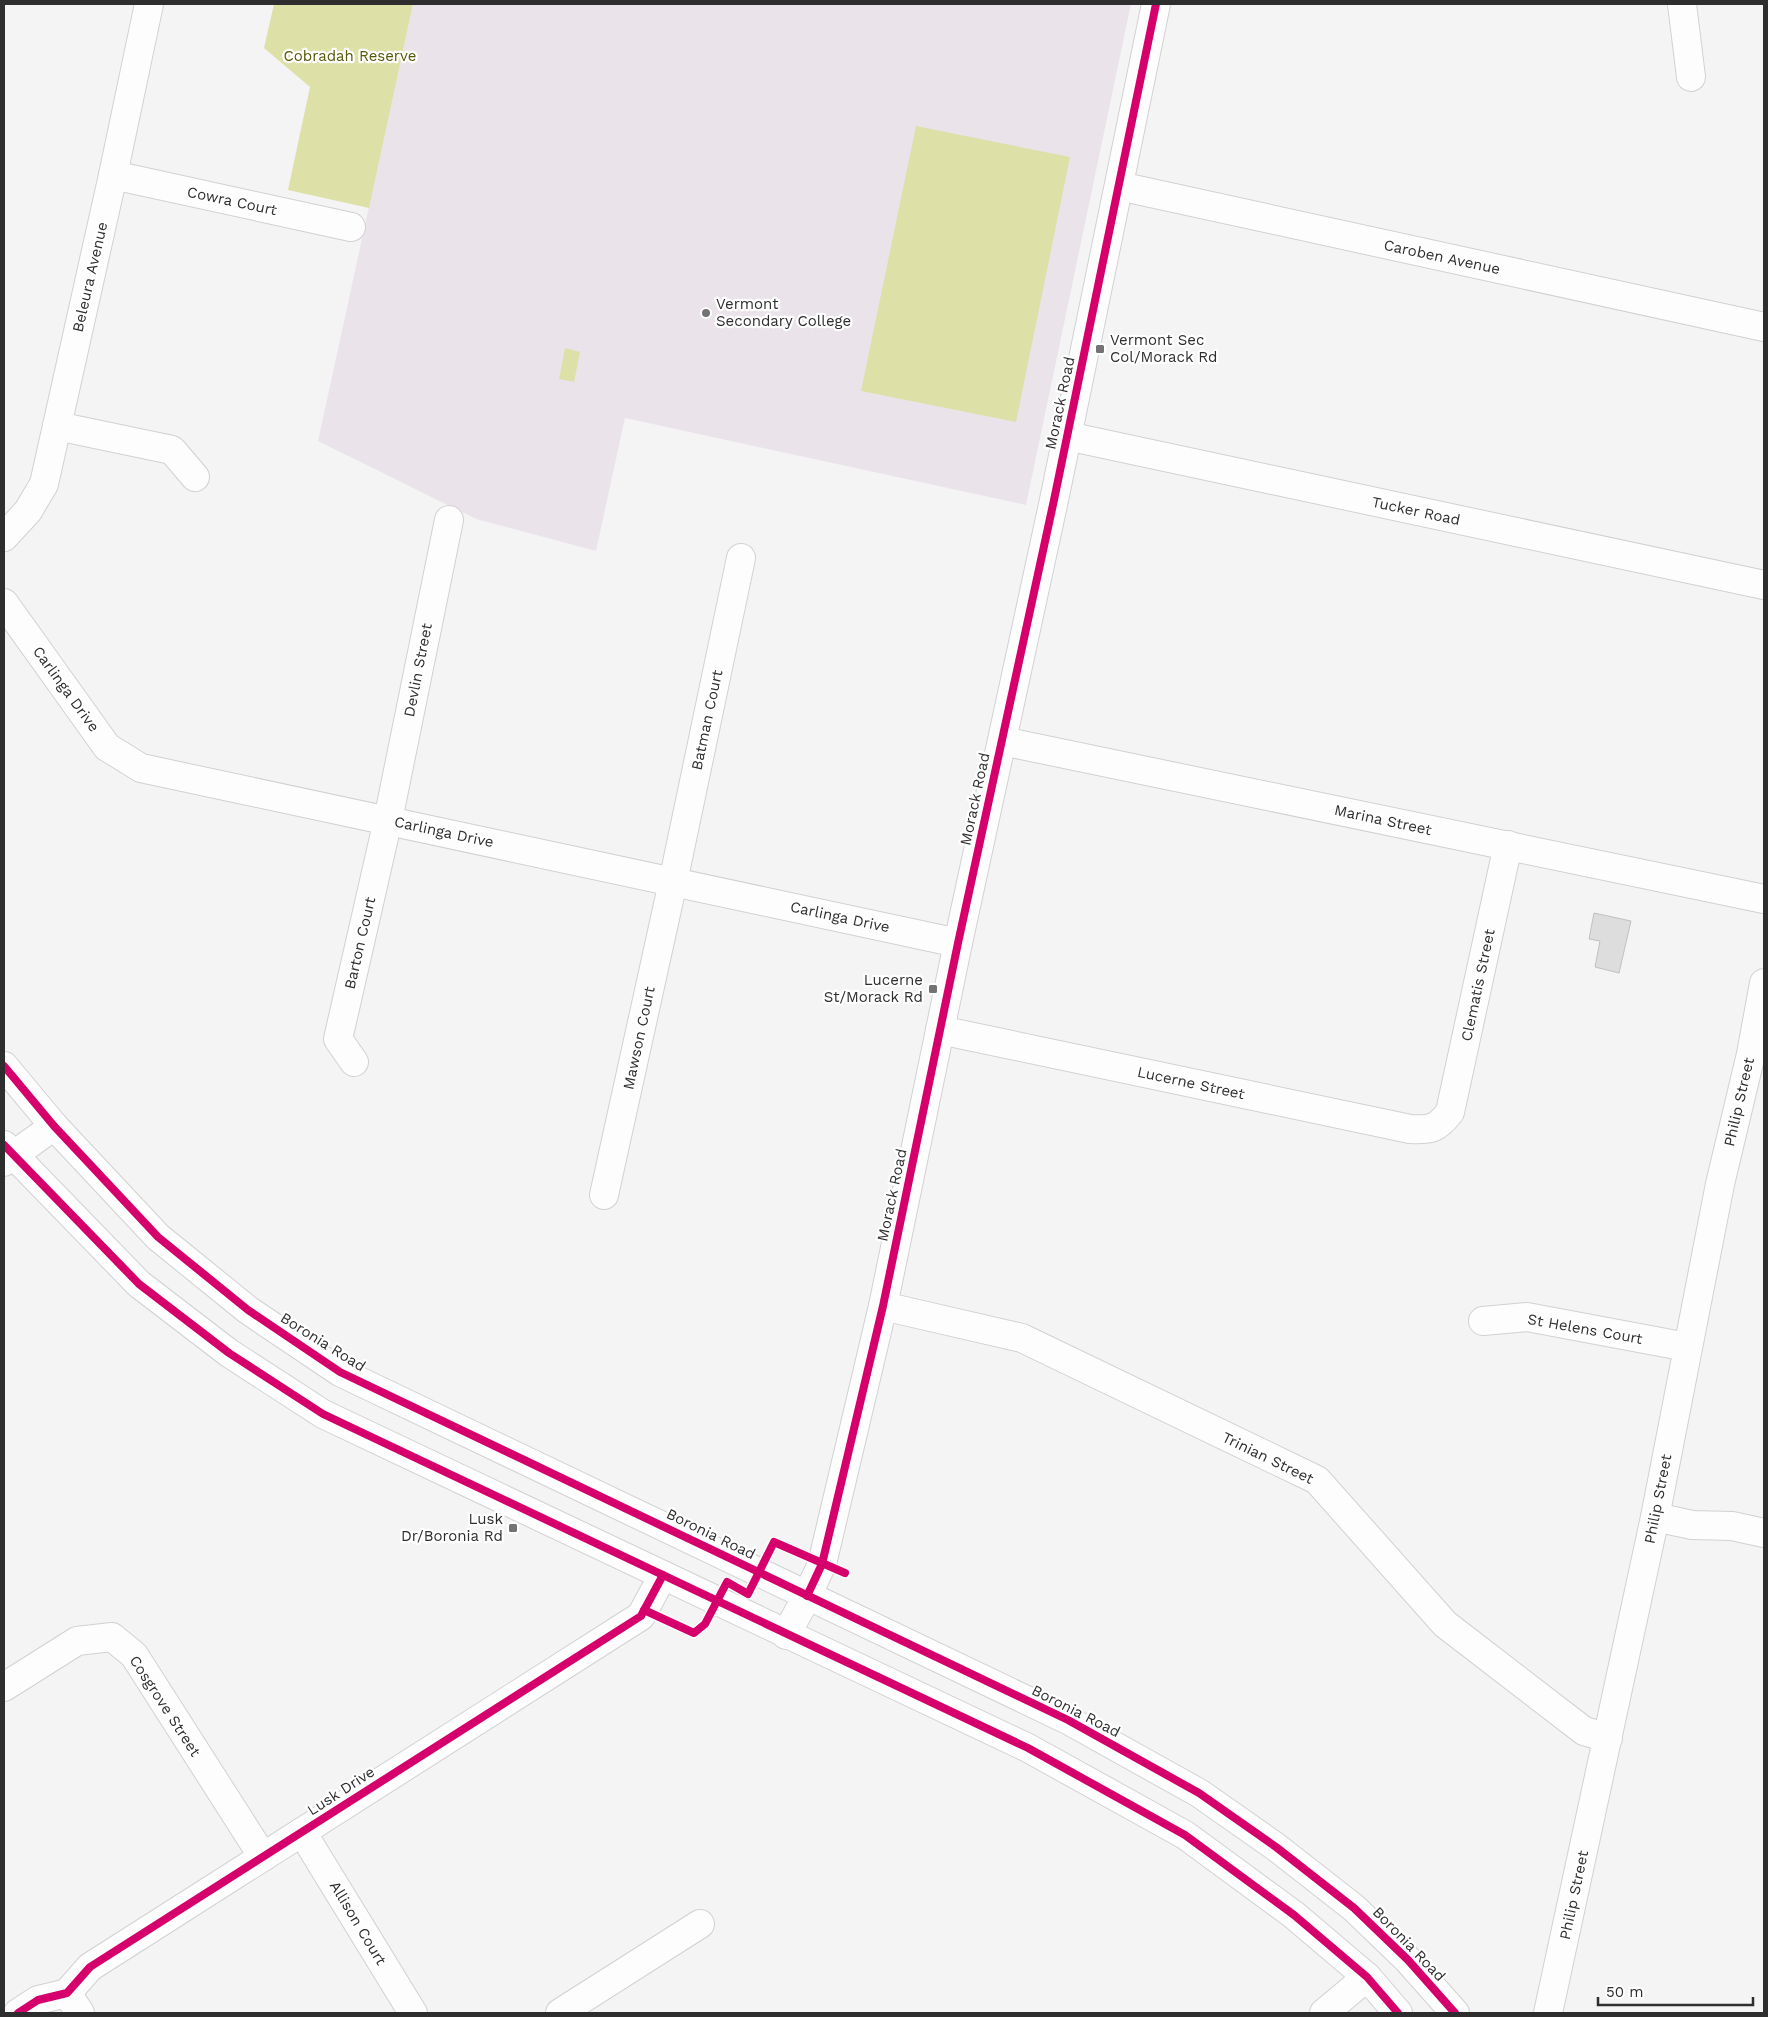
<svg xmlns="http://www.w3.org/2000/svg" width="1768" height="2017" font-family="'Work Sans',sans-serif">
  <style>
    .built { fill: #eae4ea }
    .green { fill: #dde0a7 }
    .building { fill: #dedddd; stroke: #c2c1c2 }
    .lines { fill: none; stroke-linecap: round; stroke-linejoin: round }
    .minor-casing { stroke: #d2d1d2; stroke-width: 30 }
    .major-casing { stroke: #d2d1d2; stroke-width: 30 }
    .minor { stroke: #fefdfe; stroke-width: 28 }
    .major { stroke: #fefdfe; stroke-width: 28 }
    .cycleway-casing { stroke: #fff; stroke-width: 11 }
    .cycleway { stroke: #d6006c; stroke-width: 8 }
    .poi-dot { fill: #747374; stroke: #fff; stroke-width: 2 }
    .labels { text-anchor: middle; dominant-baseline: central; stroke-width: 4.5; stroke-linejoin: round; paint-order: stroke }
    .park-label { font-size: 15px; fill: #565906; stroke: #fff }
    .street-label { font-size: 15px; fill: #2f2e2f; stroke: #fff }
    .poi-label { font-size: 15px; fill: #2f2e2f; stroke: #fff; text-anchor: start }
  </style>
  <rect width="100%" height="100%" fill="#f5f4f5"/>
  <polygon class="built" points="413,4 1131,4 1026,505 625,418 596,551 476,519 318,441"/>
  <g class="green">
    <polygon points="274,4 413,4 369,208 288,190 310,87 264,48"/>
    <polygon points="916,126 1070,157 1016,422 861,391"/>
    <polygon points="565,348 580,352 574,382 559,379"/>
  </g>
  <polygon class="building" points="1594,913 1631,921 1619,973 1595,967 1600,941 1589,939"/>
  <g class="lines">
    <defs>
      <g id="minor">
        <polyline points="1682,4 1691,77"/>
        <polyline points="113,175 351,227"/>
        <polyline points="1119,186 1764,327"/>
        <polyline points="57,426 172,450 195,477"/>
        <polyline points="1067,436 1764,585"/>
        <polyline points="4,537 28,511 44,484 113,175 149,4"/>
        <polyline points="4,603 107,747 141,768 958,943"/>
        <polyline points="1002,741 1764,899"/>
        <path d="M940 1030 1410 1129C1431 1130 1437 1129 1450 1112L1508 845"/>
        <polyline points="354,1062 338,1039 388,820 449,520"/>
        <polyline points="4,1162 54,1126"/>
        <polyline points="604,1195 673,882 741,558"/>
        <polyline points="883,1306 1022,1338 1317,1480 1445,1624 1584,1731 1608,1738"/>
        <polyline points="1483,1321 1527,1317 1687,1347"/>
        <polyline points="1655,1517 1692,1525 1732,1526 1764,1533"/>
        <polyline points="807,1596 822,1564 883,1306 958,943 1054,500 1156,4"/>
        <polyline points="4,1687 77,1641 112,1637 134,1655 263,1857"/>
        <polyline points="302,1832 413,2013"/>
        <polyline points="67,1993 80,2013"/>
        <polyline points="18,2013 38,2000 67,1993 90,1967 641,1616 663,1575"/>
        <polyline points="560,2013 700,1924"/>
        <polyline points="1324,2013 1367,1977"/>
        <polyline points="1548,2013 1655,1517 1720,1184 1751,1054 1764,983"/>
      </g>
      <g id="major">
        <polyline points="4,1066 54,1126 158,1237 248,1310 340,1372 1068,1720 1199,1793 1276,1847 1354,1908 1408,1960 1455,2013"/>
        <polyline points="4,1145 139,1284 229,1353 323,1414 1028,1748 1185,1835 1294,1915 1367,1977 1398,2013"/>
        <polyline points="786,1635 807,1596"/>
      </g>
    </defs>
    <use href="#minor" class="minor-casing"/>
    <use href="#major" class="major-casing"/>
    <use href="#minor" class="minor"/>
    <use href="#major" class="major"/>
    <defs>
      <g id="cycleway">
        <polyline points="4,1066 54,1126 158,1237 248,1310 340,1372 1068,1720 1199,1793 1276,1847 1354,1908 1408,1960 1455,2013"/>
        <polyline points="4,1145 139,1284 229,1353 323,1414 1028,1748 1185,1835 1294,1915 1367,1977 1398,2013"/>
        <polyline points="807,1596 822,1564 883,1306 958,943 1054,500 1156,4"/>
        <polyline points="644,1610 694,1633 705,1624 727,1582 748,1594 774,1542 845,1573"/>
        <polyline points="18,2013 38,2000 67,1993 90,1967 641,1616 663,1575"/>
      </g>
    </defs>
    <use href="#cycleway" class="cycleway-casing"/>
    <use href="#cycleway" class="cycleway"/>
  </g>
  <g class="poi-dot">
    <circle cx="706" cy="313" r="5"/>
    <rect x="1095" y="344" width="10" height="10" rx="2.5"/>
    <rect x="928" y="984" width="10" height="10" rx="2.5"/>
    <rect x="508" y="1523" width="10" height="10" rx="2.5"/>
  </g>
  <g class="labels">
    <g class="park-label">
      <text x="350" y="56">Cobradah Reserve</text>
    </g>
    <g class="street-label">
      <text transform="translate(232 201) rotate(12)">Cowra Court</text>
      <text transform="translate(1442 257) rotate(12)">Caroben Avenue</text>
      <text transform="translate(90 277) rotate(-77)">Beleura Avenue</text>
      <text transform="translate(1060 403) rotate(-78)">Morack Road</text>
      <text transform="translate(1416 511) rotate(12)">Tucker Road</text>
      <text transform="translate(418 670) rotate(-79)">Devlin Street</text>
      <text transform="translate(66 689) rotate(54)">Carlinga Drive</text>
      <text transform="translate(707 720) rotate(-78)">Batman Court</text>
      <text transform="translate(975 799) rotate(-78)">Morack Road</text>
      <text transform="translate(1383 820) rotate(12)">Marina Street</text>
      <text transform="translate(444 832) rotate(12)">Carlinga Drive</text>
      <text transform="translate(840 917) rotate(12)">Carlinga Drive</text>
      <text transform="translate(360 943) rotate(-77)">Barton Court</text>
      <text transform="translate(1478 985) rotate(-78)">Clematis Street</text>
      <text transform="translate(639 1038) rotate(-78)">Mawson Court</text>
      <text transform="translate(1191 1083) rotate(12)">Lucerne Street</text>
      <text transform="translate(1739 1102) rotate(-77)">Philip Street</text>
      <text transform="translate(892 1195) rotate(-78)">Morack Road</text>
      <text transform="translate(1585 1329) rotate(10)">St Helens Court</text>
      <text transform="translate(323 1342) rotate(32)">Boronia Road</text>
      <text transform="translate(1268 1458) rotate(26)">Trinian Street</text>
      <text transform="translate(1658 1499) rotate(-79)">Philip Street</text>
      <text transform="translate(711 1534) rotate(26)">Boronia Road</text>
      <text transform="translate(165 1706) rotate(57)">Cosgrove Street</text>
      <text transform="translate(1076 1711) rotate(27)">Boronia Road</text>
      <text transform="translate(341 1791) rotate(-33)">Lusk Drive</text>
      <text transform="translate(1574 1895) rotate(-78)">Philip Street</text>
      <text transform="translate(358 1923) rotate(59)">Allison Court</text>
      <text transform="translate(1409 1944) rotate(46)">Boronia Road</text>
    </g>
    <g class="poi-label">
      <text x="716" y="304">Vermont<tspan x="716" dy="17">Secondary College</tspan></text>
      <text x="1110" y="340">Vermont Sec<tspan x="1110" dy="17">Col/Morack Rd</tspan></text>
      <text x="923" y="980" text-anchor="end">Lucerne<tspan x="923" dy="17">St/Morack Rd</tspan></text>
      <text x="503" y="1519" text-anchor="end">Lusk<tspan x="503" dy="17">Dr/Boronia Rd</tspan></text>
    </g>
  </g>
  <rect width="1768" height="2017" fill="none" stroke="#2f2e2f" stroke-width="10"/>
  <path d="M1598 1997v8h155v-8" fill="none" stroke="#2f2e2f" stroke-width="2.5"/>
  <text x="1606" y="1997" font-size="15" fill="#2f2e2f" stroke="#ffffff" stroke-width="4" paint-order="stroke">50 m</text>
</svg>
